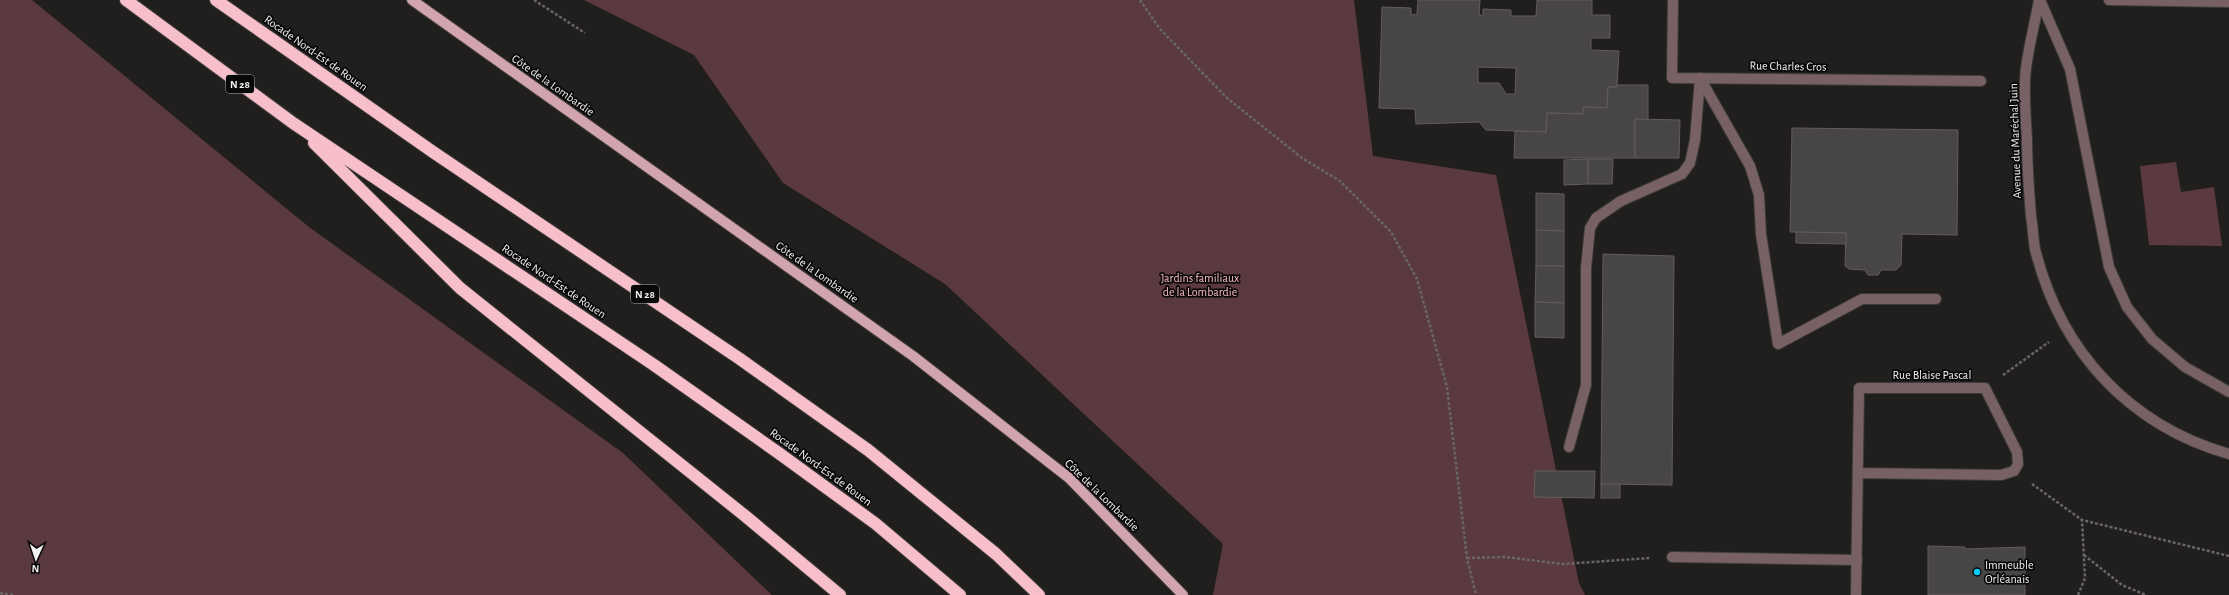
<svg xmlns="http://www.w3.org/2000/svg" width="2229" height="595" font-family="'Alegreya Sans',sans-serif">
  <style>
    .green { fill: #5b3940 }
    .building { fill: #484545; stroke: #615d5e; fill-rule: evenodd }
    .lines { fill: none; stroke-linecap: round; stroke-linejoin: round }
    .minor-casing { stroke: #3e3b3b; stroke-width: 12 }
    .major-casing { stroke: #3e3b3b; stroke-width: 12 }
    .highway-casing { stroke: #3e3b3b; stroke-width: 14 }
    .path { stroke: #696666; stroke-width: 2.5; stroke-dasharray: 3 2; stroke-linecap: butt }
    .minor { stroke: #776165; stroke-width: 10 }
    .major { stroke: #d2a4ad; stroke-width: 10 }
    .highway { stroke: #f7bfc9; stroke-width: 12 }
    .poi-dot { fill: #06cbf9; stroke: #090808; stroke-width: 1.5 }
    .labels { text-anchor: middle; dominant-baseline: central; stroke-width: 3.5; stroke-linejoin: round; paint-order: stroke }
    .shield { fill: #090808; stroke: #acaaaa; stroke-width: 1 }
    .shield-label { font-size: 11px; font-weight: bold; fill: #f2f0f0 }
    .street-label { font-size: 12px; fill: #f2f0f0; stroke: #090808 }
    .park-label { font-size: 12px; fill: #fcbcc8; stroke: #090808 }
    .poi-label { font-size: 12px; fill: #f2f0f0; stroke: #090808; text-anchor: start }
  </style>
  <rect width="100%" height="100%" fill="#211e1e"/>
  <g class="green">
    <polygon points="0,0 32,0 309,227 623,453 772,595 0,595"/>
    <polygon points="584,0 1354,0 1373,156 1496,175 1579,583 1585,595 1213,595 1223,544 945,284 783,183 694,55"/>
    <polygon points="2176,162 2181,192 2214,187 2222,246 2149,245 2140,166"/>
  </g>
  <g class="building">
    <path d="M1418 0H1480L1479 15H1483V9L1511 10V16H1536L1537 0H1592V15H1610V38H1591V50L1619 51 1617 87H1608L1607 108 1583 107V114L1547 113 1546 132 1486 130 1479 122 1416 124 1415 109 1379 108 1382 7 1411 8V15L1417 14ZM1478 67 1516 68 1515 94H1506L1499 83H1478Z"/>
    <polygon points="1617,85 1648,85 1648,120 1635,119 1635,158 1514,158 1515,131 1546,132 1547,113 1583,114 1583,107 1607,108 1608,87 1617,87"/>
    <polygon points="1635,119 1680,120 1679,158 1635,158"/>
    <polygon points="1792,128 1958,130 1957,235 1902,234 1901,265 1896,270 1881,270 1878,275 1868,275 1865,270 1849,269 1845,266 1846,233 1790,232"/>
    <polygon points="1588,159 1588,184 1564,185 1564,160"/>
    <polygon points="1588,159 1613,159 1612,184 1588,184"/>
    <polygon points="1536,193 1564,194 1564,231 1536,230"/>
    <polygon points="1536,230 1564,231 1564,266 1536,266"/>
    <polygon points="1796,232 1846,233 1846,244 1796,243"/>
    <polygon points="1603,254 1674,256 1672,485 1601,484"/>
    <polygon points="1536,266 1564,266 1564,303 1535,302"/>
    <polygon points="1535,302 1564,303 1564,338 1535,337"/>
    <polygon points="1535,471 1595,471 1594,498 1534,497"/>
    <rect x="1601" y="484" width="19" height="14"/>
    <polygon points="1928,546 1965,547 1965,549 2025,547 2025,595 1928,595"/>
  </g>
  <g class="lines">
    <defs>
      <g id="minor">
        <polyline points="1673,0 1672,78 1981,81"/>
        <path d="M2039 0C2035 23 2029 45 2026 68 2023 92 2026 117 2027 141 2027 166 2029 191 2031 216 2033 227 2033 239 2035 249 2060 350 2128 425 2229 454"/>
        <polyline points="2040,0 2070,69 2109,267 2127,307 2152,339 2185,367 2229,392"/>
        <polyline points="2109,0 2229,2"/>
        <polyline points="1700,78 1750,166 1759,195 1761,234 1778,344 1862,299 1936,299"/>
        <polyline points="1569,447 1586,385 1586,268 1590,228 1596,218 1621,201 1682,174 1690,163 1695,140 1700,78"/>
        <polyline points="1672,557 1857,560"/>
        <polyline points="1856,595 1859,388 1985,388 2017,452 2018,464 2014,471 2001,475 1858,473"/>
      </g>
      <polyline id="major" points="412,0 913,356 1069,478 1183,595"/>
      <g id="highway">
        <polyline points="126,0 293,123 654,365 780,454 876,524 960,595"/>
        <polyline points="216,0 433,152 740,359 868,450 996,554 1039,595"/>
        <polyline points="314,143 460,288 744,515 840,595"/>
      </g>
    </defs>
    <use href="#minor" class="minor-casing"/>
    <use href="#major" class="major-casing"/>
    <use href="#highway" class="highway-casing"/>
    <g class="path">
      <polyline points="534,0 585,33"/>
      <polyline points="1140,0 1160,29 1227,98 1302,158 1340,181 1391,232 1417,279 1447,387 1467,558 1476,595"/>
      <polyline points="2003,375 2049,342"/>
      <polyline points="2032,484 2082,520 2229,556"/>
      <polyline points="2084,555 2122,585 2146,595"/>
      <polyline points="1467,558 1505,557 1563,564 1650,558"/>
      <polyline points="0,593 14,595"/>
      <polyline points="2078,595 2085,578 2082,520"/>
    </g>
    <use href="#minor" class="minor"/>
    <use href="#major" class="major"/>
    <use href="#highway" class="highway"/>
  </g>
  <circle class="poi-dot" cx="1977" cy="572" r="4"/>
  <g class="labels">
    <g class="shield">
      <rect x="226" y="75" width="28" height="18" rx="3"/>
      <rect x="631" y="285" width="28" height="18" rx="3"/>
    </g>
    <g class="shield-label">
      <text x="240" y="84">N 28</text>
      <text x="645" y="294">N 28</text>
    </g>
    <g class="street-label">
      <text transform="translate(316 53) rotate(35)">Rocade Nord-Est de Rouen</text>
      <text transform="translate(1788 66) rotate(1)">Rue Charles Cros</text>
      <text transform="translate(553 85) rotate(35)">Côte de la Lombardie</text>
      <text transform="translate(2015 141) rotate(-92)">Avenue du Maréchal Juin</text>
      <text transform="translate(817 272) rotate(35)">Côte de la Lombardie</text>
      <text transform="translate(554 281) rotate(34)">Rocade Nord-Est de Rouen</text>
      <text x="1932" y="375">Rue Blaise Pascal</text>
      <text transform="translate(821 467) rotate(36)">Rocade Nord-Est de Rouen</text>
      <text transform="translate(1102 495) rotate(44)">Côte de la Lombardie</text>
    </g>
    <g class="park-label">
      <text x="1200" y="278">Jardins familiaux<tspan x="1200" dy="14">de la Lombardie</tspan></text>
    </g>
    <g class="poi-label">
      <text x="1985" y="565">Immeuble<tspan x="1985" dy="14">Orléanais</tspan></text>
    </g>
  </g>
  <g transform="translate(36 559) rotate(183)" stroke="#090808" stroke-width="3" paint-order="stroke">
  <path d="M0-3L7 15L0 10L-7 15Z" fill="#f2f0f0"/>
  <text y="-6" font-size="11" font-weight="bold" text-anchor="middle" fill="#f2f0f0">N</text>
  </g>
</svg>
